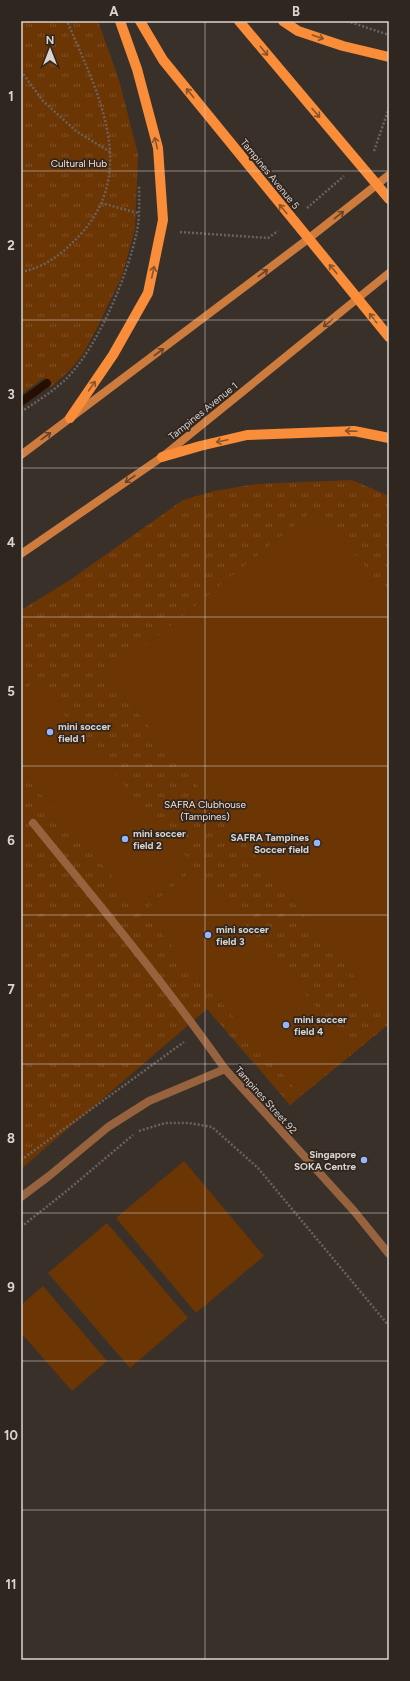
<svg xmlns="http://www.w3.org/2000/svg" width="410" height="1681" font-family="Figtree,sans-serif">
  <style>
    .grass { fill: url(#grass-tufts) }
    .garden { fill: #6b3504 }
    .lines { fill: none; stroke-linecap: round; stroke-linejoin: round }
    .stream { stroke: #270e00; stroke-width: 8 }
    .path { stroke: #6b625c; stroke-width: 2.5; stroke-dasharray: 2 2; stroke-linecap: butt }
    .lane { stroke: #97623e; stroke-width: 8 }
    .street { stroke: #97623e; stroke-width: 8 }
    .secondary { stroke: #ce7b3e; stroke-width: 8 }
    .primary { stroke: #f98d39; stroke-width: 10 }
    .oneway { stroke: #8a542b }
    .oneway2 { stroke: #67442a }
    .grid { fill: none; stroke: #dad4cf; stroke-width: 1; stroke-opacity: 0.55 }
    .poi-dot { fill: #95b6fd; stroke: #302620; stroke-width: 1.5 }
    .labels { text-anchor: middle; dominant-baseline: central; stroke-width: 3.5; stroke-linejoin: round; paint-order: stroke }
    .park-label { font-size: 10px; fill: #f6e0d1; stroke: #302620 }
    .street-label { font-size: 10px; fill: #dad4cf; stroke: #302620 }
    .poi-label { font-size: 10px; font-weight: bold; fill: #dad4cf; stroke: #302620; text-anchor: start }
    .neatline { fill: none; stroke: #dad4cf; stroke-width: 1.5 }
    .grid-label { font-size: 13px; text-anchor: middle; font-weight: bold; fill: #dad4cf }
  </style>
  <defs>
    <pattern id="grass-tufts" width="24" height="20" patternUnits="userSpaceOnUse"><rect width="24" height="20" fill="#6b3504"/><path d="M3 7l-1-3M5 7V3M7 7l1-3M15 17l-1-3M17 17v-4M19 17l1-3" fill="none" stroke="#805128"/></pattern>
  </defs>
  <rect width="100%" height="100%" fill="#3a302a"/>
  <g class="grass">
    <polygon points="21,21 98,21 119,80 138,154 135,229 122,276 96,330 83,354 70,370 51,387 44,378 21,394"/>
    <polygon points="352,480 389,496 389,1024 290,1105 207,1009 21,1169 21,610 70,580 183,500 214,491 256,484"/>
  </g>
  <g class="garden">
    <polygon points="315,509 389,594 389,1009 384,1013 108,676"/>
    <polygon points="35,681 113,771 59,816 21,771 21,693"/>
    <polygon points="113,772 191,862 138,906 60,816"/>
    <polygon points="196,867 273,957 220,1002 143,912"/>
    <polygon points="274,958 351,1048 298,1092 221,1002"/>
    <polygon points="184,1161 264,1256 196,1313 116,1218"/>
    <polygon points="107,1223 188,1318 130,1368 48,1273"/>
    <polygon points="43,1286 107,1361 72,1391 21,1333 21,1305"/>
  </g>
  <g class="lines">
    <polyline class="stream" points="21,402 47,383"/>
    <g class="path">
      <polyline points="347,21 389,35"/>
      <polyline points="21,71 43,101 76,131 110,152"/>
      <polyline points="374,151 389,108"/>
      <polyline points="101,203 138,213"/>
      <polyline points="307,208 344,176"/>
      <polyline points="180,232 268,238 278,231"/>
      <path d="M21 272C46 267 62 254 79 236 141 170 96 90 67 21"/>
      <path d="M21 412C36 402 52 392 65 380 97 349 128 275 137 231 140 216 139 200 139 185"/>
      <polyline points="139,1131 165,1123 189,1123 212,1127 258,1168 389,1326"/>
      <polyline points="21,1160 184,1042"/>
      <polyline points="21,1227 69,1189 133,1135"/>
    </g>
    <path class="lane" d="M33 823C99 904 165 984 225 1069"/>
    <polyline class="street" points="21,1197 49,1176 108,1127 149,1101 225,1069 354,1211 389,1254"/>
    <g class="secondary">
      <polyline points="21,455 308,239 389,175"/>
      <polyline points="21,554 162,457 389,273"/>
    </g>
    <g class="primary">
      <polyline points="140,21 163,60 389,337"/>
      <polyline points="239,21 389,199"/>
      <polyline points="283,21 298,31 343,46 389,57"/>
      <polyline points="70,418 113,355 148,293 163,220 158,148 137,69 120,21"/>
      <polyline points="162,457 200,446 247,435 354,431 389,438"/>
    </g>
  </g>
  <defs><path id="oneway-shaft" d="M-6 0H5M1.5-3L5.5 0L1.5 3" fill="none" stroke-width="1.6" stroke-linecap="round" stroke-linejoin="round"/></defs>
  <g class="oneway">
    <use href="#oneway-shaft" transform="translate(318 37) rotate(19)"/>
    <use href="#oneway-shaft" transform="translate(264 51) rotate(51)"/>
    <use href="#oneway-shaft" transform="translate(190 93) rotate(-129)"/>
    <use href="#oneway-shaft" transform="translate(316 113) rotate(49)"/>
    <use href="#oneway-shaft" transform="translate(156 143) rotate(-104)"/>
    <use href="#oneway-shaft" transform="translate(283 209) rotate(-130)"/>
    <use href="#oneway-shaft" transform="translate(333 269) rotate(-130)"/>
    <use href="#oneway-shaft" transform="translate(153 272) rotate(-78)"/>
    <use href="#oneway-shaft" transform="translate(373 318) rotate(-128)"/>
    <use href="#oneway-shaft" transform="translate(92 386) rotate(-55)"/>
    <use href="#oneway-shaft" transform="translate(351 431) rotate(-178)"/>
    <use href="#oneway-shaft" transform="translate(222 441) rotate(168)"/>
  </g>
  <g class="oneway2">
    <use href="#oneway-shaft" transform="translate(339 215) rotate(-38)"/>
    <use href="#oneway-shaft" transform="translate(263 273) rotate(-37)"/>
    <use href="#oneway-shaft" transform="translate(328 323) rotate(141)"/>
    <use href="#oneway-shaft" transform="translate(159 352) rotate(-37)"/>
    <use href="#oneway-shaft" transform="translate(46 436) rotate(-37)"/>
    <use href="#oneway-shaft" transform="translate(130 479) rotate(145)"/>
  </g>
  <path class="grid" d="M205 21V1660M21 171H389M21 320H389M21 468H389M21 617H389M21 766H389M21 915H389M21 1064H389M21 1213H389M21 1361H389M21 1510H389"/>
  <g class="poi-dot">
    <circle cx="50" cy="732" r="4"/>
    <circle cx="125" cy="839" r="4"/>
    <circle cx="317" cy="843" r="4"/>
    <circle cx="208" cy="935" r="4"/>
    <circle cx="286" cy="1025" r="4"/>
    <circle cx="364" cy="1160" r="4"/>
  </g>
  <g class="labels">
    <g class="park-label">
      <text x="79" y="163">Cultural Hub</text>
      <text x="205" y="804">SAFRA Clubhouse<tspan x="205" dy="12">(Tampines)</tspan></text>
    </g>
    <g class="street-label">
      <text transform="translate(270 174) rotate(51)">Tampines Avenue 5</text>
      <text transform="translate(203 411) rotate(-39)">Tampines Avenue 1</text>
      <text transform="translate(266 1100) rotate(48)">Tampines Street 92</text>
    </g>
    <g class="poi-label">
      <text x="58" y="726">mini soccer<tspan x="58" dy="12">field 1</tspan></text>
      <text x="133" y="833">mini soccer<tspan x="133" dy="12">field 2</tspan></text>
      <text x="309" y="837" text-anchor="end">SAFRA Tampines<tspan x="309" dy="12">Soccer field</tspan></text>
      <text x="216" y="929">mini soccer<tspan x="216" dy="12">field 3</tspan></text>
      <text x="294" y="1019">mini soccer<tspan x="294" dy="12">field 4</tspan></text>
      <text x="356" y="1154" text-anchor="end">Singapore<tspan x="356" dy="12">SOKA Centre</tspan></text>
    </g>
  </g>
  <rect width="410" height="1681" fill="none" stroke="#302620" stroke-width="44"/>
  <g transform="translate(50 50)" stroke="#302620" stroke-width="3" paint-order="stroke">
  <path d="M0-3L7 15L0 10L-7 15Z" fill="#dad4cf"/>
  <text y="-6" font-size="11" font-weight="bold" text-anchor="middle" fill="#dad4cf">N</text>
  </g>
  <rect x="22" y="22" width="366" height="1637" class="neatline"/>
  <g class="grid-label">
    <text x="114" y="16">A</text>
    <text x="296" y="16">B</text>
    <text x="11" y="101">1</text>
    <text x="11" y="250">2</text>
    <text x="11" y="399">3</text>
    <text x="11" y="547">4</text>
    <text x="11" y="696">5</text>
    <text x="11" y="845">6</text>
    <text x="11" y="994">7</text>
    <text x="11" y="1143">8</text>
    <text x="11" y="1292">9</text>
    <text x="11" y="1440">10</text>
    <text x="11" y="1589">11</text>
  </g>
</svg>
